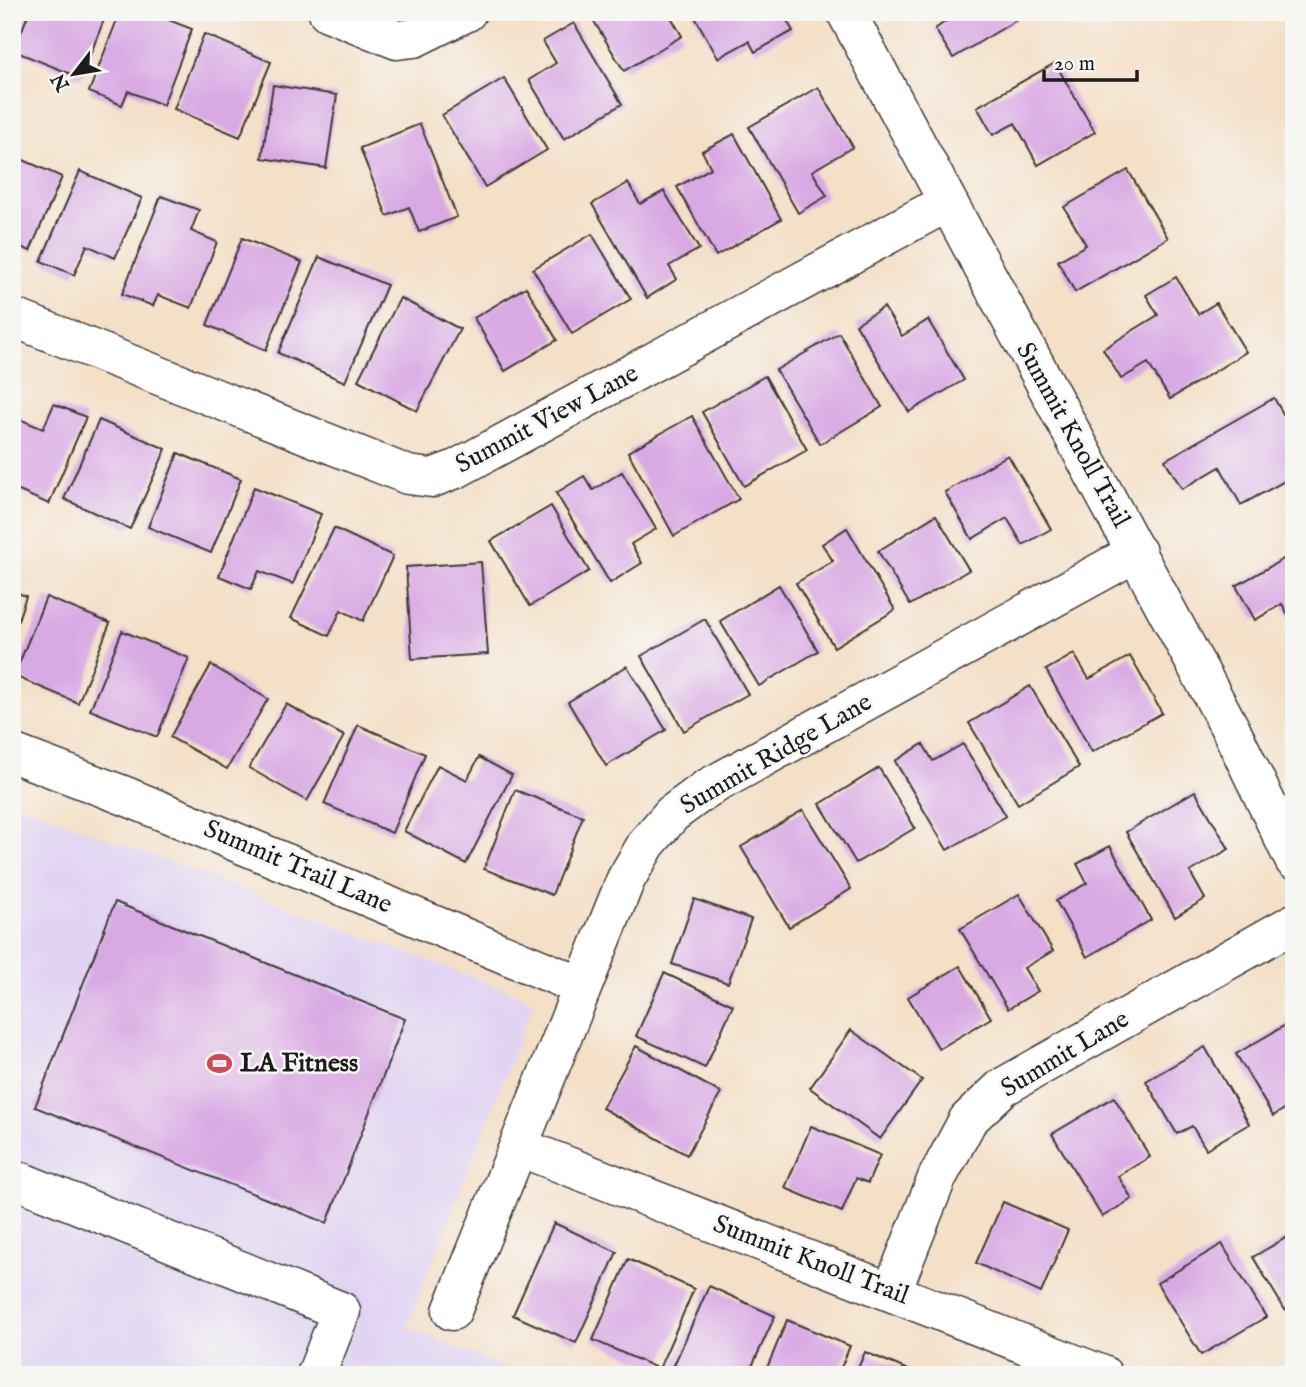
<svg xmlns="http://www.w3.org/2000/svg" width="1306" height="1387" font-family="'IM FELL English',serif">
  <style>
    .built { fill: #e1d4f3 }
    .building { fill: #d9a9e4 }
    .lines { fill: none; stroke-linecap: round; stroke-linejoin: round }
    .minor-casing { stroke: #3c3936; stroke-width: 41 }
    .minor { stroke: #fff; stroke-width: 38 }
    .labels { text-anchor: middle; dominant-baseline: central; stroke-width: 5; stroke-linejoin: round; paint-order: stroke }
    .street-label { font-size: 26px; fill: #1c1c1c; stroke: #f6f6f2 }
    .poi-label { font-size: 26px; font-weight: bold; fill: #1c1c1c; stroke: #f6f6f2; text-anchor: start }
  </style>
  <rect width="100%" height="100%" fill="#f6f6f2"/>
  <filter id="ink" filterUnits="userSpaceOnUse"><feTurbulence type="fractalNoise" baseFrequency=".0143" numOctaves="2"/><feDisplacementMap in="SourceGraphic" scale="14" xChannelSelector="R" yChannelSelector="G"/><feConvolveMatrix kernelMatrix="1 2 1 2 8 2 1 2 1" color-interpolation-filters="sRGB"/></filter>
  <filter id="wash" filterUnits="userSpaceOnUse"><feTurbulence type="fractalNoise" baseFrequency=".00686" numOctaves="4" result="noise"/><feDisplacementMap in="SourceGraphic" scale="28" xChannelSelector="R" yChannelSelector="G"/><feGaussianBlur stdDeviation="1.57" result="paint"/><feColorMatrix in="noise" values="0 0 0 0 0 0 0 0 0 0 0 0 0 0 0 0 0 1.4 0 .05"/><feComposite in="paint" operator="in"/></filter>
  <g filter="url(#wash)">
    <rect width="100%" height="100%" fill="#f4dfc7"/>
    <polygon class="built" points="12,802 534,1001 407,1327 523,1375 12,1375"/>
    <g id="blocks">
      <g class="building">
        <polygon points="29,12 107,12 81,78 14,51"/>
        <polygon points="120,12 148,12 192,29 163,105 128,91 122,105 89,92"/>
        <polygon points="601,12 668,12 682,36 624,71 592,18"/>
        <polygon points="692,12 782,12 793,31 755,52 749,41 718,58"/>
        <polygon points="959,12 1030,12 953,58 935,29"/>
        <polygon points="574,23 622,104 564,139 529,80 556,63 543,41"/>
        <polygon points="204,34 271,62 240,137 174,109"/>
        <polygon points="1055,63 1095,132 1038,165 1015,123 993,135 977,107"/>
        <polygon points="504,78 547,150 485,187 442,115"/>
        <polygon points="273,85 337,95 326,168 262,158"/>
        <polygon points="818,87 853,147 812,171 827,196 798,213 749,127"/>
        <polygon points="420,124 457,217 419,232 409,207 387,216 360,148"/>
        <polygon points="734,134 781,219 716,256 677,187 711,168 702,151"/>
        <polygon points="12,155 62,177 30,251 12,243"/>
        <polygon points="1128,170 1168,238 1075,292 1058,261 1086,245 1064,207"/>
        <polygon points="80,171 142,198 115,258 87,245 74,275 41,261"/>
        <polygon points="628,183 640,204 664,191 699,249 669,266 677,279 647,298 592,204"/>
        <polygon points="161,196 199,210 191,231 217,242 191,308 158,295 153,306 122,294"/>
        <polygon points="592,234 631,299 572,334 533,269"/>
        <polygon points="242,238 302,262 266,350 207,325"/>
        <polygon points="319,257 387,285 345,382 278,353"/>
        <polygon points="1176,277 1198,314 1216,303 1246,352 1170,399 1148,363 1121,379 1103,349 1158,315 1146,295"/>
        <polygon points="526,287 557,340 505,371 474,318"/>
        <polygon points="400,298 460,329 417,411 358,380"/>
        <polygon points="884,307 902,336 928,320 964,380 909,412 856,324"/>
        <polygon points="839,333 882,407 820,444 776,370"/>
        <polygon points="765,376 807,450 744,486 702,412"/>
        <polygon points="1274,398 1294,433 1294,476 1241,505 1220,467 1182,489 1165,460"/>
        <polygon points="54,404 86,417 49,504 12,488 12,416 43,429"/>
        <polygon points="692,416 739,499 674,536 628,452"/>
        <polygon points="99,420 166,449 130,529 64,499"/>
        <polygon points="178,453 241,479 211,553 148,527"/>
        <polygon points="1008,455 1051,529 1023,545 1007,518 972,539 945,492"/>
        <polygon points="622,472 656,529 631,544 642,563 610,583 556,493 584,476 593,490"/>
        <polygon points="254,487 321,514 293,584 259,571 251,589 219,576"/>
        <polygon points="551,506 589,571 530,606 491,541"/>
        <polygon points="936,515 969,570 910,605 878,551"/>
        <polygon points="334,528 393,556 363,621 341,610 329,636 291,618"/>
        <polygon points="847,528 895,610 834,647 796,583 833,561 822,544"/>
        <polygon points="1294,553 1294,625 1282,604 1255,620 1236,586"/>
        <polygon points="481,562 488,654 412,659 406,567"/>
        <polygon points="779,585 818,651 759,686 720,621"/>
        <polygon points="12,591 26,596 13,635 12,635"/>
        <polygon points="46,597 110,623 78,703 14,676"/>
        <polygon points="705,619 748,694 684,731 641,656"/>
        <polygon points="122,631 189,658 157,737 90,710"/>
        <polygon points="1074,654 1089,679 1130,656 1162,713 1092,752 1046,670"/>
        <polygon points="211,665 268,699 227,769 170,737"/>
        <polygon points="627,666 666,730 606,766 568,702"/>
        <polygon points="1030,686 1079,767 1018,804 969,723"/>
        <polygon points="286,704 344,736 307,801 249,768"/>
        <polygon points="358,725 425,754 392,833 324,804"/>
        <polygon points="923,744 933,761 963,744 1006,816 947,850 895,761"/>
        <polygon points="479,757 512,775 466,864 404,831 438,765 467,780"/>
        <polygon points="879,768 915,828 856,863 820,804"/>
        <polygon points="515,790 583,816 552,895 484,869"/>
        <polygon points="1195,791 1229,849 1190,872 1205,899 1175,917 1126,832"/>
        <polygon points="803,810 851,889 789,927 741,847"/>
        <polygon points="1110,846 1151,920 1087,957 1056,901 1087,883 1077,864"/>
        <polygon points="1019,894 1053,951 1024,968 1038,991 1008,1009 960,929"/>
        <polygon points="694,899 751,919 728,983 672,964"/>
        <polygon points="115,902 405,1019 327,1223 35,1107"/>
        <polygon points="960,966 991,1018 939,1049 908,997"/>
        <polygon points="664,973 733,1005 705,1068 636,1036"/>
        <polygon points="1294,1020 1294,1103 1273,1116 1236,1054"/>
        <polygon points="851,1030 922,1080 880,1139 810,1088"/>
        <polygon points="636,1046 721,1093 687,1155 602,1108"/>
        <polygon points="1205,1047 1249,1124 1206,1149 1192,1126 1177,1134 1146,1081"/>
        <polygon points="1114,1097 1150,1157 1118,1176 1132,1199 1102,1217 1052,1134"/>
        <polygon points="811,1126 880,1155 868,1183 856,1178 842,1212 785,1188"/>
        <polygon points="1003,1202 1068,1230 1041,1293 976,1263"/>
        <polygon points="554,1223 617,1252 576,1343 513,1315"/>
        <polygon points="1294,1233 1294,1305 1285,1310 1253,1257"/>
        <polygon points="1222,1244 1266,1317 1201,1355 1157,1283"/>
        <polygon points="628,1259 694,1289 659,1369 593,1340"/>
        <polygon points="709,1286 775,1316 748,1375 695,1375 674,1365"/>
        <polygon points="787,1320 850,1346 838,1375 764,1375"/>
        <polygon points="865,1352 920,1375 855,1375"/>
      </g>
    </g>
  </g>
  <g filter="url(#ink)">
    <use href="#blocks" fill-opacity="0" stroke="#3c3936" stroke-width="2"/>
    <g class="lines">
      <defs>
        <g id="minor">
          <polyline points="328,12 397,40 414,38 467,12"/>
          <polyline points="846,12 1231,730 1294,860"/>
          <polyline points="12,317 408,475 432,478 456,469 946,203"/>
          <polyline points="12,753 128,797 581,986"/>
          <polyline points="519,1147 1103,1375"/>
          <polyline points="22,1182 341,1311 316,1375"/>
          <polyline points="892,1291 937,1178 968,1120 1003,1087 1294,923"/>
          <polyline points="452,1311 626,879 647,843 672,814 706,789 1137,552"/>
        </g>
      </defs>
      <use href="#minor" class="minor-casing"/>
      <use href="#minor" class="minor"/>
    </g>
  </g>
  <defs>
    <symbol id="stadium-bare" viewBox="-9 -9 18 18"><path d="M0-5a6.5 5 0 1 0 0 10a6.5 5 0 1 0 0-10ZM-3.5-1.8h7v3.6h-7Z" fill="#d1495b" stroke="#f6f6f2" stroke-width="2.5" paint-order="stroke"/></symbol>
  </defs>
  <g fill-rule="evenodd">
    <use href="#stadium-bare" x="202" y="1046" width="35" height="35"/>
  </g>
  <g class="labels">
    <g class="street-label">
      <text transform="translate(547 419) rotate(-28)">Summit View Lane</text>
      <text transform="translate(1073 435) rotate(61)">Summit Knoll Trail</text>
      <text transform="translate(776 754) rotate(-30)">Summit Ridge Lane</text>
      <text transform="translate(298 867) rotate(23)">Summit Trail Lane</text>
      <text transform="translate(1065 1054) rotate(-31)">Summit Lane</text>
      <text transform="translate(811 1260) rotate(21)">Summit Knoll Trail</text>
    </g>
    <g class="poi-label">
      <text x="240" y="1063">LA Fitness</text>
    </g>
  </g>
  <rect width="1306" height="1387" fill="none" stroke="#f6f6f2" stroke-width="42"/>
  <g transform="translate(74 74) rotate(239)" stroke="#f6f6f2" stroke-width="5" paint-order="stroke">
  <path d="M0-5L12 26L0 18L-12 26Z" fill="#1c1c1c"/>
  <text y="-10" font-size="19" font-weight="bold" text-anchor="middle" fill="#1c1c1c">N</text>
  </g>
  <path d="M1044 70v10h93v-10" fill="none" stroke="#1c1c1c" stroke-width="3.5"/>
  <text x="1054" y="70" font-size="21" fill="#1c1c1c" stroke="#f6f6f2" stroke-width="5" paint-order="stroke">20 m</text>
</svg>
